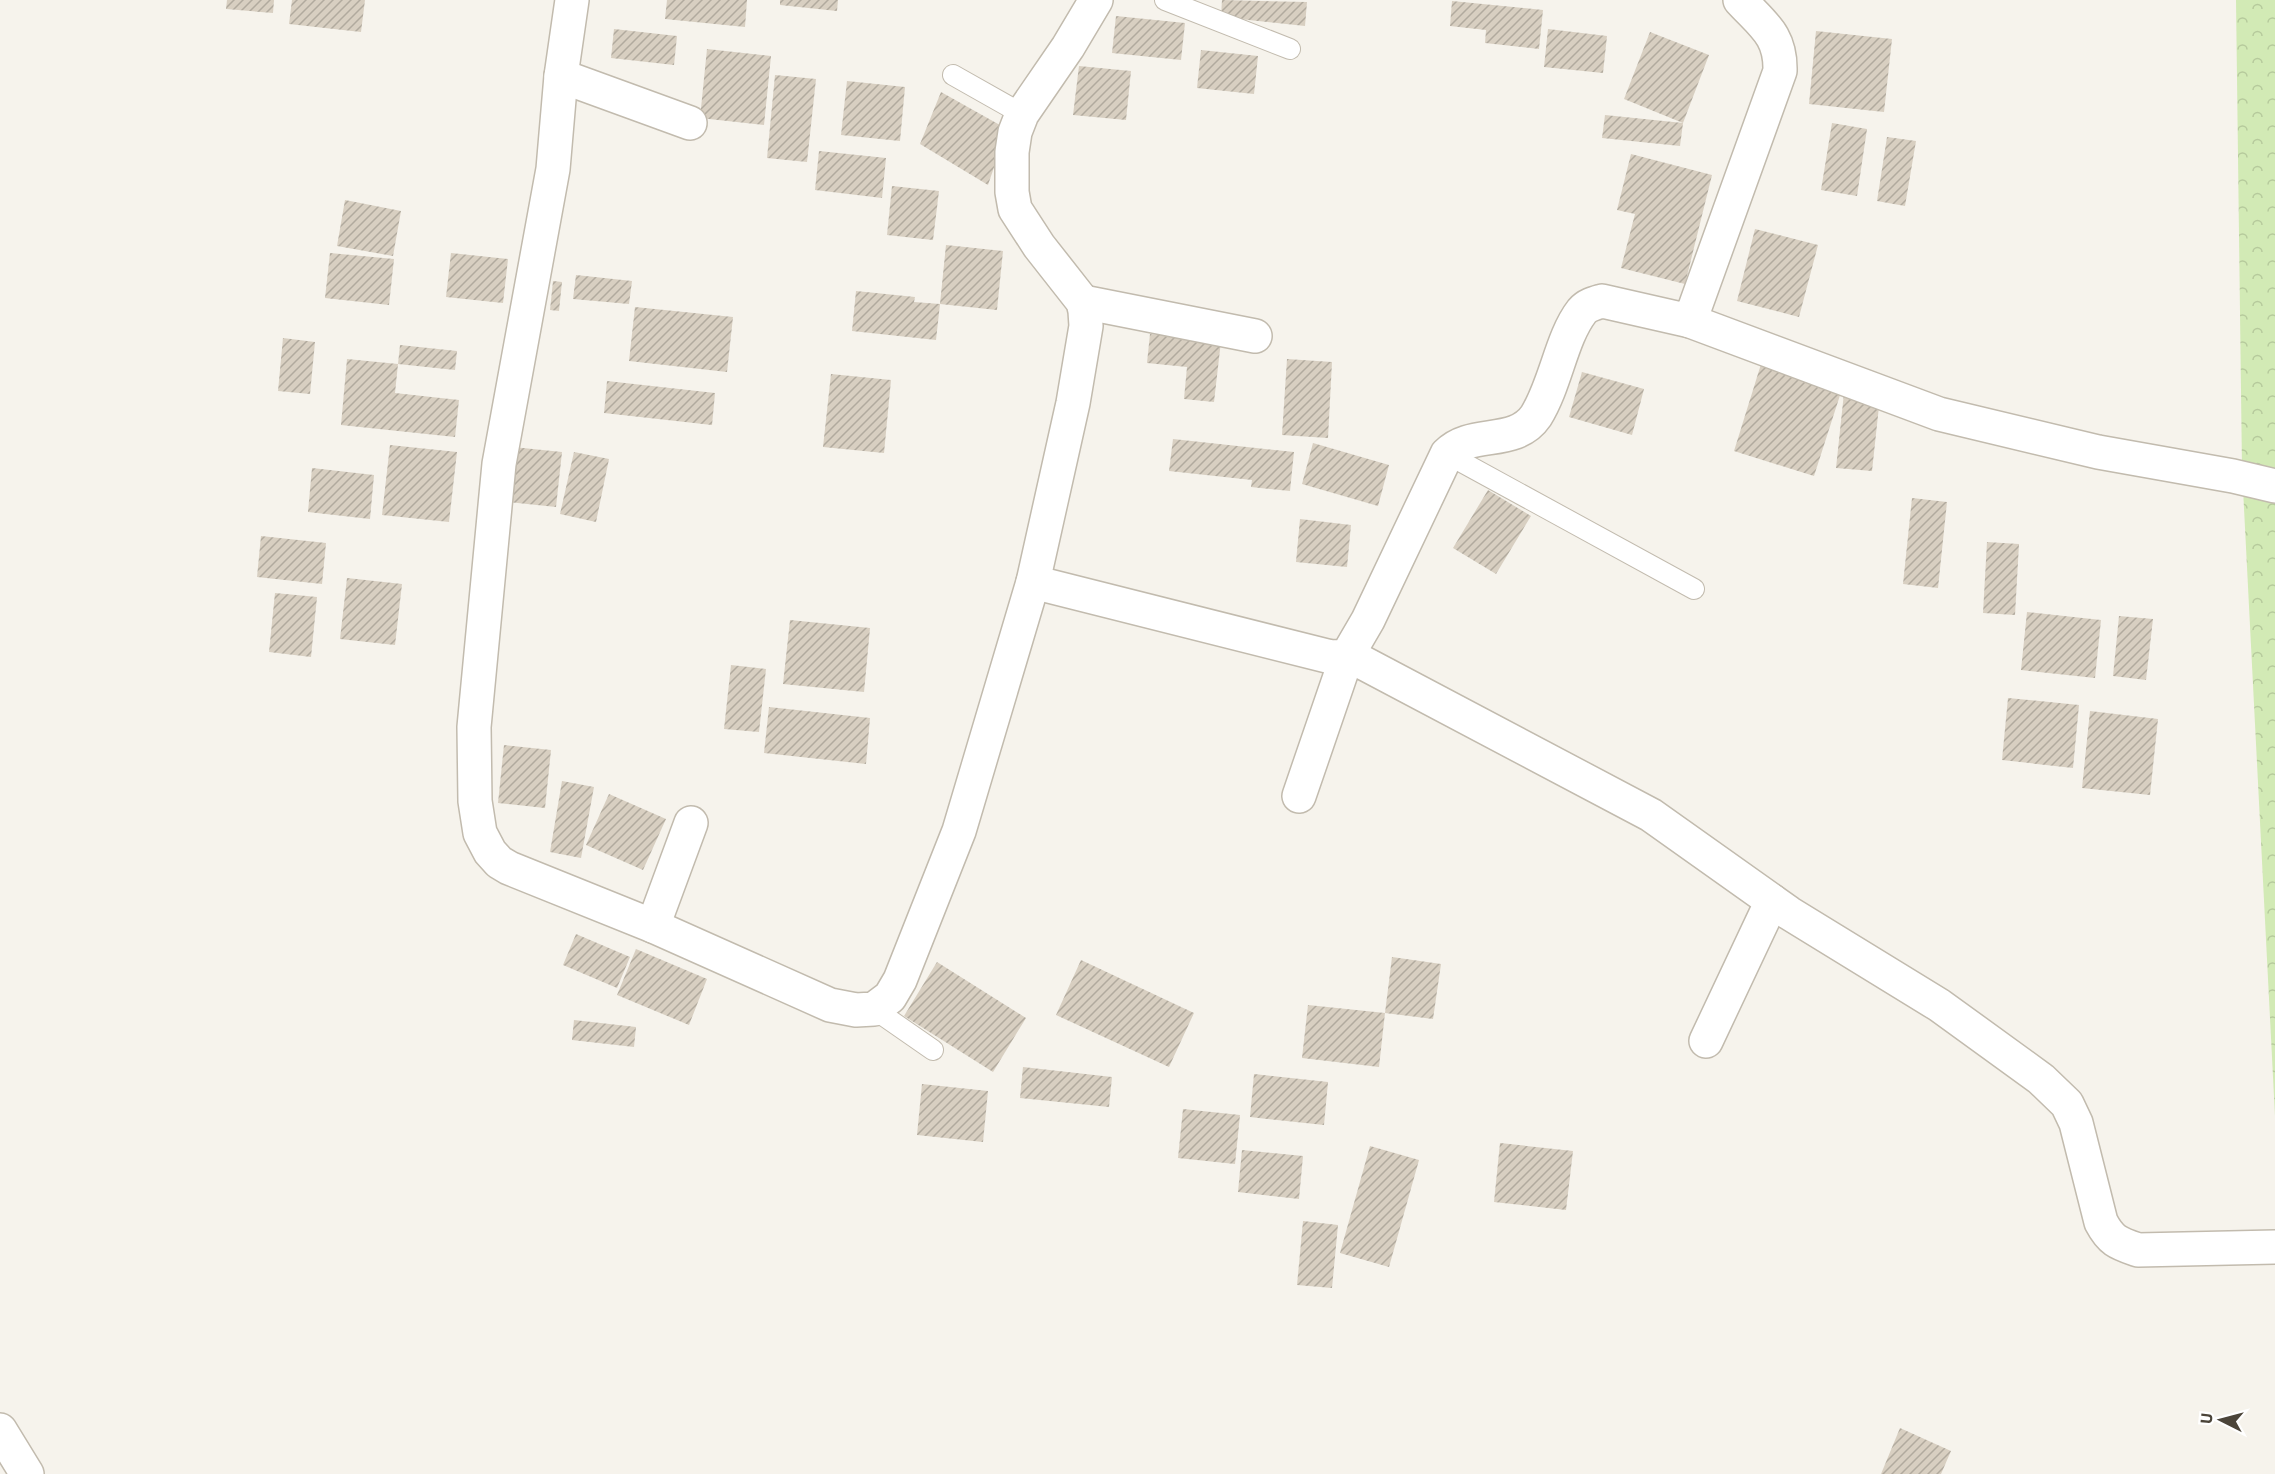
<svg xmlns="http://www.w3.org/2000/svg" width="2275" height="1474" font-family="'IBM Plex Sans',sans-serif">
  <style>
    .forest { fill: url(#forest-crowns) }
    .building { fill: url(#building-hatch) }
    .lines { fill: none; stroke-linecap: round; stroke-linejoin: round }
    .lane-casing { stroke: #c2bbae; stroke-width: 22 }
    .street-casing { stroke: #c2bbae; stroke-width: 36 }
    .lane { stroke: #fff; stroke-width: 20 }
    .street { stroke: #fff; stroke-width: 33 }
  </style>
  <defs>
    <pattern id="forest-crowns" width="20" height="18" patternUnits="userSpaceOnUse" patternTransform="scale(1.5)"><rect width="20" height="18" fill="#d2eab5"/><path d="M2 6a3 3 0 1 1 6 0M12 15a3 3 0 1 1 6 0" fill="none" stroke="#b6ca9c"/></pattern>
    <pattern id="building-hatch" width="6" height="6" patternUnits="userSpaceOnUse" patternTransform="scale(1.5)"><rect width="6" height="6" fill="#d8cfc1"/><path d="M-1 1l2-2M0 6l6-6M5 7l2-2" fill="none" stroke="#b1aa9e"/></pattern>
  </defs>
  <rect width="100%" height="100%" fill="#f6f3ec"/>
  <polygon class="forest" points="2236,0 2275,0 2275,1116 2242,469"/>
  <g class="building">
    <polygon points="227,0 274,0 273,13 226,9"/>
    <polygon points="292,0 365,0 361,32 289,24"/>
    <polygon points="667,0 747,0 745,27 665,19"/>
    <polygon points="780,0 838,0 837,11 780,5"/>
    <polygon points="1222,0 1307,2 1305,26 1221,17"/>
    <polygon points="1452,1 1543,10 1539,49 1485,43 1486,30 1450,26"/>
    <polygon points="1116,16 1185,23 1181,60 1112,53"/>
    <polygon points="614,29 677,36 674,65 611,58"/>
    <polygon points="1548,29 1607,36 1603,73 1544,67"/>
    <polygon points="1816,31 1892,39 1884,112 1809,104"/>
    <polygon points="1650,32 1709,55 1683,123 1624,99"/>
    <polygon points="707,49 771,56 764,125 700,118"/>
    <polygon points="1201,50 1258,56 1254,94 1197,88"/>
    <polygon points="1079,66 1131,71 1126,120 1073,115"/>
    <polygon points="775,75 816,79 807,162 767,158"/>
    <polygon points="847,81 905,87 900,141 841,135"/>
    <polygon points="941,92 1007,129 988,185 920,144"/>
    <polygon points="1605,115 1683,123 1680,146 1602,138"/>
    <polygon points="1832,123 1867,129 1857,196 1821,190"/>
    <polygon points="1887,137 1916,141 1905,206 1877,201"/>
    <polygon points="819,151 886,158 882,198 815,190"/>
    <polygon points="1631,154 1712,175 1685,284 1621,268 1635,214 1617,210"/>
    <polygon points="892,186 939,191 933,240 887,235"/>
    <polygon points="345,200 401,211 393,256 337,246"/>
    <polygon points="1755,229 1818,245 1799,317 1737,301"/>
    <polygon points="946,245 1003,251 997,310 940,304"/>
    <polygon points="330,253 394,259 389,305 325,298"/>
    <polygon points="451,253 508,259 503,303 446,297"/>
    <polygon points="576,275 632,281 629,304 573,299"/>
    <polygon points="553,281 562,282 559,311 550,310"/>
    <polygon points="856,291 915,297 914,302 940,304 936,340 852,331"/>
    <polygon points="635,307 733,317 727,372 629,361"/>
    <polygon points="1150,334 1221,341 1214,402 1184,399 1187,367 1147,363"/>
    <polygon points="283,338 315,342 310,394 278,391"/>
    <polygon points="400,345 457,351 455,370 398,364"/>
    <polygon points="347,359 398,364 395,393 459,400 455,437 341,425"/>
    <polygon points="1287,359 1332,362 1328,438 1282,435"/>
    <polygon points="1762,361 1843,386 1814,476 1734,451"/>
    <polygon points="1582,372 1644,389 1632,435 1569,417"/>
    <polygon points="831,374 891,380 884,453 823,447"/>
    <polygon points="607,381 715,393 712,425 604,413"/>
    <polygon points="1844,393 1880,397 1872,471 1836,468"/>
    <polygon points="1173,439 1294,452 1290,491 1251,487 1252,480 1169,471"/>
    <polygon points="1313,443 1389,465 1378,506 1302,484"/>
    <polygon points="390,445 457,452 449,522 382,515"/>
    <polygon points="513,447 562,452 556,507 507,502"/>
    <polygon points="574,452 609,459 596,522 560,514"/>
    <polygon points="312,468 374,475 370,519 308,512"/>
    <polygon points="1488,490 1531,516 1496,574 1453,548"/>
    <polygon points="1912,498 1947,502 1938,588 1903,584"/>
    <polygon points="1300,519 1351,525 1347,567 1296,562"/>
    <polygon points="261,536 326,543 322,584 257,577"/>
    <polygon points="1987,542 2019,544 2015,615 1983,613"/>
    <polygon points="347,578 402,584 395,645 340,639"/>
    <polygon points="275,593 317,597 311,657 269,652"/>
    <polygon points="2027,612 2101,620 2095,678 2021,670"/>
    <polygon points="2119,616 2153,619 2146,680 2113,676"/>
    <polygon points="790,620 870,628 864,692 783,684"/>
    <polygon points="731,665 766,669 759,732 724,729"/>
    <polygon points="2008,698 2079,705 2073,768 2002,760"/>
    <polygon points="769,707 870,718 866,764 764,753"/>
    <polygon points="2090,711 2158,719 2150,795 2082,788"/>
    <polygon points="504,745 551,750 545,808 498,803"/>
    <polygon points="562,781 594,787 581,858 550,852"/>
    <polygon points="609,794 666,819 643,870 586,845"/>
    <polygon points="576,934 630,957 617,988 563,965"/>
    <polygon points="636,949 707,979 689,1025 617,995"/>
    <polygon points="1392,957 1441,964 1433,1019 1385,1013"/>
    <polygon points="1081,960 1194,1013 1169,1067 1056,1015"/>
    <polygon points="937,962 1026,1018 993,1072 904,1016"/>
    <polygon points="1308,1005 1385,1013 1379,1067 1302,1058"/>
    <polygon points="574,1020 636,1027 634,1047 572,1040"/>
    <polygon points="1023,1067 1112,1077 1109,1107 1020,1098"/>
    <polygon points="1254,1074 1328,1082 1324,1125 1250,1117"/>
    <polygon points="922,1084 988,1091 983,1142 917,1135"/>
    <polygon points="1183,1109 1240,1115 1235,1164 1178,1158"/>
    <polygon points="1500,1143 1573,1151 1566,1210 1494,1202"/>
    <polygon points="1370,1146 1419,1160 1389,1267 1340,1253"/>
    <polygon points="1242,1150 1303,1156 1299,1199 1238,1192"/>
    <polygon points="1303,1221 1338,1225 1332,1288 1297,1285"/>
    <polygon points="1900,1428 1951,1451 1941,1474 1881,1474"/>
  </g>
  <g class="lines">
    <defs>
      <g id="lane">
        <polyline points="1165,0 1290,49"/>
        <polyline points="953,75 1022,114"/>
        <polyline points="1447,454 1694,589"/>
        <polyline points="874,1009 933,1050"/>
      </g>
      <g id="street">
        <polyline points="572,0 561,76 553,169 499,464 474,727 475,801 480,833 490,852 499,862 509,868 653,926 830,1005 856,1010 874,1009 890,997 900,980 959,831 1033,582 1073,403 1086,326 1085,311 1083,302 1039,246 1015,209 1012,192 1012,152 1015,132 1022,114 1068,47 1096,0"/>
        <polyline points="561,76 690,123"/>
        <polyline points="1083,302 1255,336"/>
        <polyline points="1690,321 1939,414 2098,452 2233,476 2275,486"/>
        <path d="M1033 582 1331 657 1347 656 1368 620 1447 454C1471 429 1515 447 1536 416 1556 384 1561 338 1582 311 1587 305 1595 303 1602 301L1690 321 1780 71C1781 35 1763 25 1740 0"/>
        <path d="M1299 796 1347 656 1356 659 1651 815 1789 913 1939 1005 2041 1079 2067 1104 2076 1123 2101 1222C2111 1241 2118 1243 2138 1250L2275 1247"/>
        <polyline points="653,926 691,823"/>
        <polyline points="1706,1041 1772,901"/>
        <polyline points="0,1430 27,1474"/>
      </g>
    </defs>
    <use href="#lane" class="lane-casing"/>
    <use href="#street" class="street-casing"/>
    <use href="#lane" class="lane"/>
    <use href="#street" class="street"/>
  </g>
  <g transform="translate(2221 1420) rotate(276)" stroke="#ffffff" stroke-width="4.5" paint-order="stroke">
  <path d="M0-4.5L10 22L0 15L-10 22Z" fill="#4b4439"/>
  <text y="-9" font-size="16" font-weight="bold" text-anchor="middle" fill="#4b4439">U</text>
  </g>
</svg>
